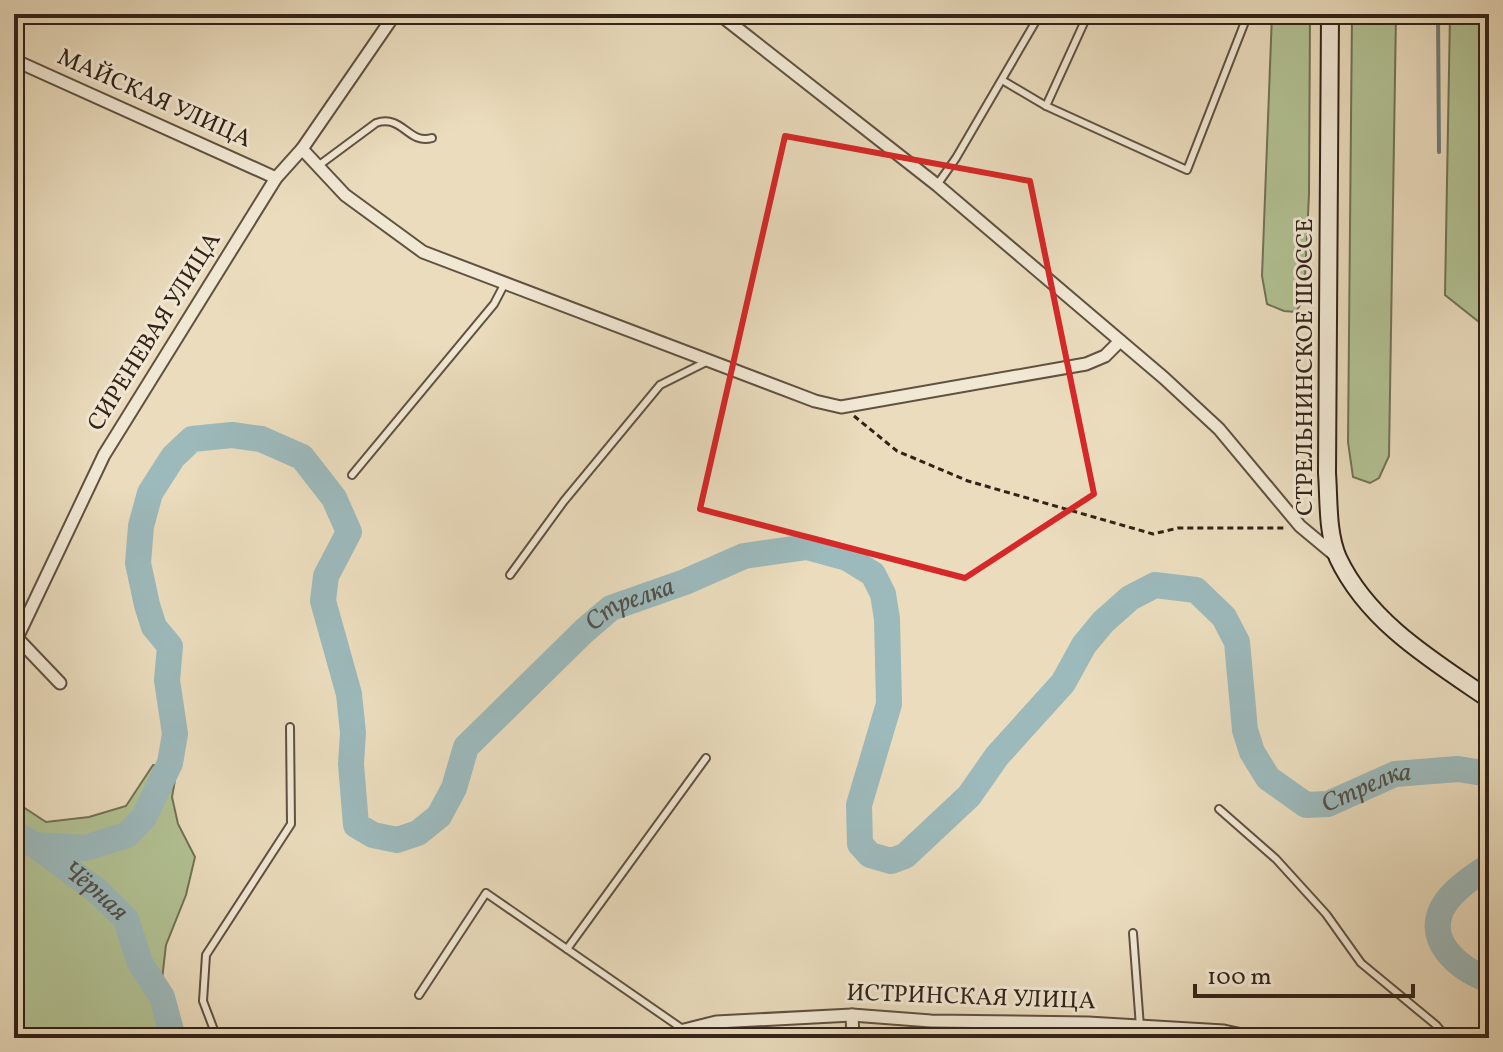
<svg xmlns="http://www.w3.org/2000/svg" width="1503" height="1052" font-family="Vollkorn,serif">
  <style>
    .green { fill: #b2c294; stroke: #727256; stroke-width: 2 }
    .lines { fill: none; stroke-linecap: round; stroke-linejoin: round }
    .stream { stroke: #727d7a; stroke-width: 4 }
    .river { stroke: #9cb9bb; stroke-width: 26 }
    .lane-casing { stroke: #605141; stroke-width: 10 }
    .street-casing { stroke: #605141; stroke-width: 15 }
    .secondary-casing { stroke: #322318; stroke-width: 20 }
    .path { stroke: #322318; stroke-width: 3; stroke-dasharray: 6 4; stroke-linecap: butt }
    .lane { stroke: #f1e8d4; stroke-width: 6 }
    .street { stroke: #f1e8d4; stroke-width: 11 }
    .secondary { stroke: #f1e8d4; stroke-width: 16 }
    .marked { fill: none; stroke: #d62828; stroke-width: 6; stroke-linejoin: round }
    .labels { text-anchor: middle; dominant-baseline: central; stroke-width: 6; stroke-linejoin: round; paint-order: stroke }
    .street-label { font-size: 24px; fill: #322318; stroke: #f1e8d4 }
    .water-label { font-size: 26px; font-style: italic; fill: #525049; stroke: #f1e8d4 }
  </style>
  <rect width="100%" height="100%" fill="#eadcbd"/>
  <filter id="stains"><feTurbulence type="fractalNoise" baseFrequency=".0025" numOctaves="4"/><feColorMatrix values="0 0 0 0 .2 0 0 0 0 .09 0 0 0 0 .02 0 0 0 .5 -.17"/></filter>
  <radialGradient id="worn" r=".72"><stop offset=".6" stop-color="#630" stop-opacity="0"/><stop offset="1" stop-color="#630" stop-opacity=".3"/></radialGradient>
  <g class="green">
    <polygon points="1272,14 1310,14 1309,194 1304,298 1296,312 1284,311 1267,304 1262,276"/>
    <polygon points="1352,14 1396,14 1389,456 1379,478 1370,483 1353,477 1348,442"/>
    <polygon points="1450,14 1489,14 1489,330 1445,295"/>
    <polygon points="153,765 177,768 172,797 178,824 195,857 186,895 166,945 160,997 171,1038 14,1038 14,801 46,822 89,817 126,806"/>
  </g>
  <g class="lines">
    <polyline class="stream" points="1438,14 1439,152"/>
    <g class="river">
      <path id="s1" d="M14 833 35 845 85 848 127 835 144 817 170 763 175 734 167 680 170 646 154 627 147 605 138 563 141 526 150 493 173 457 192 439 232 435 261 439 302 457 334 498 349 532 326 576 323 601 349 694 353 733 351 764 356 825 373 835 397 840 418 833 439 816 454 788 466 747 584 631 611 608 685 582 744 556 807 547 847 558 873 574 883 594 887 619 889 704 859 805 860 844 870 855 891 861 905 856 969 796 997 756 1063 683 1084 645 1103 622 1130 598 1155 585 1196 590 1224 617 1237 642 1245 730 1252 752 1268 778 1306 805 1328 804 1395 774 1458 769 1489 774"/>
      <path id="s2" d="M35 845 96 890 126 919 140 963 162 997 173 1038"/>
      <path d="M1489 866C1474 876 1457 887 1446 902 1421 938 1457 968 1489 980"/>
    </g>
    <defs>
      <g id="lane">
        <polyline points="1002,80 1046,106 1187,170 1248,14"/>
        <polyline points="1046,106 1088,14"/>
        <path d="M318 166 376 123C403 114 408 145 432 138"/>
        <polyline points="937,185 956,158 1040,14"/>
        <polyline points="352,475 494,304 505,283"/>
        <polyline points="510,575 564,501 660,385 706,362"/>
        <polyline points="1219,809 1276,859 1326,914 1361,963 1436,1025 1447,1038"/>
        <polyline points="1133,933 1140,1027"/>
        <polyline points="567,949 706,758"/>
        <polyline points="419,995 486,893 684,1030"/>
        <polyline points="217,1038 203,1001 206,955 291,824 290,727"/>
      </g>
      <g id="street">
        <polyline points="719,14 937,185 1164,378 1219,429 1300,526 1336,556"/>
        <polyline points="14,60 276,178"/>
        <polyline points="302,149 345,195 423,252 815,401 841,407 1086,364 1105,356 1120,341"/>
        <polyline points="60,683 17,638 104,455 276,178 302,149 395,14"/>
        <polyline points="852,1015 853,1038"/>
        <polyline points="679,1038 684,1030 716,1022 852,1015 931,1021 1088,1023 1224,1031 1256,1038"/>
      </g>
      <path id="secondary" d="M1330 14 1327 473C1329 500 1327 533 1338 558 1368 622 1433 661 1489 699"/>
    </defs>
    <use href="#lane" class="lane-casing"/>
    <use href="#street" class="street-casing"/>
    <use href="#secondary" class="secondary-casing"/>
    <polyline class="path" points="854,416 897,451 968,481 1153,534 1178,528 1284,528"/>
    <use href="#lane" class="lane"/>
    <use href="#street" class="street"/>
    <use href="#secondary" class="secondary"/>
  </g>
  <path class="marked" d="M785 136 1030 181 1094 494 965 578 700 509Z"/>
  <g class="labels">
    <g class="street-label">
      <text transform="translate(154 99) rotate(24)">МАЙСКАЯ УЛИЦА</text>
      <text transform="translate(155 332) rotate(-58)">СИРЕНЕВАЯ УЛИЦА</text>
      <text transform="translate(1306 367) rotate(-90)">СТРЕЛЬНИНСКОЕ ШОССЕ</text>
      <text transform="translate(971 998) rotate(2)">ИСТРИНСКАЯ УЛИЦА</text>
    </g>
    <g class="water-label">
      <text stroke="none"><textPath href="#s1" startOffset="1446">Стрелка</textPath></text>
      <text stroke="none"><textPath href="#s1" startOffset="2768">Стрелка</textPath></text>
      <text stroke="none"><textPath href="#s2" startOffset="76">Чёрная</textPath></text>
    </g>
  </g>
  <rect width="1503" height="1052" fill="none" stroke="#eadcbd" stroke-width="48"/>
  <rect x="16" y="16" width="1471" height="1020" fill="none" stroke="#322318" stroke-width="4"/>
  <rect x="24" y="24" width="1455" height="1004" fill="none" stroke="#322318" stroke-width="2"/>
  <path d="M1195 984v12h218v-12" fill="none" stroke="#322318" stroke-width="4"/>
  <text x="1207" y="984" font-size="24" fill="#322318" stroke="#f1e8d4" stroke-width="6" paint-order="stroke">100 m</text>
  <rect width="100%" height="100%" filter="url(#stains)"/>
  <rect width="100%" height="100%" fill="url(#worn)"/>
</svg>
